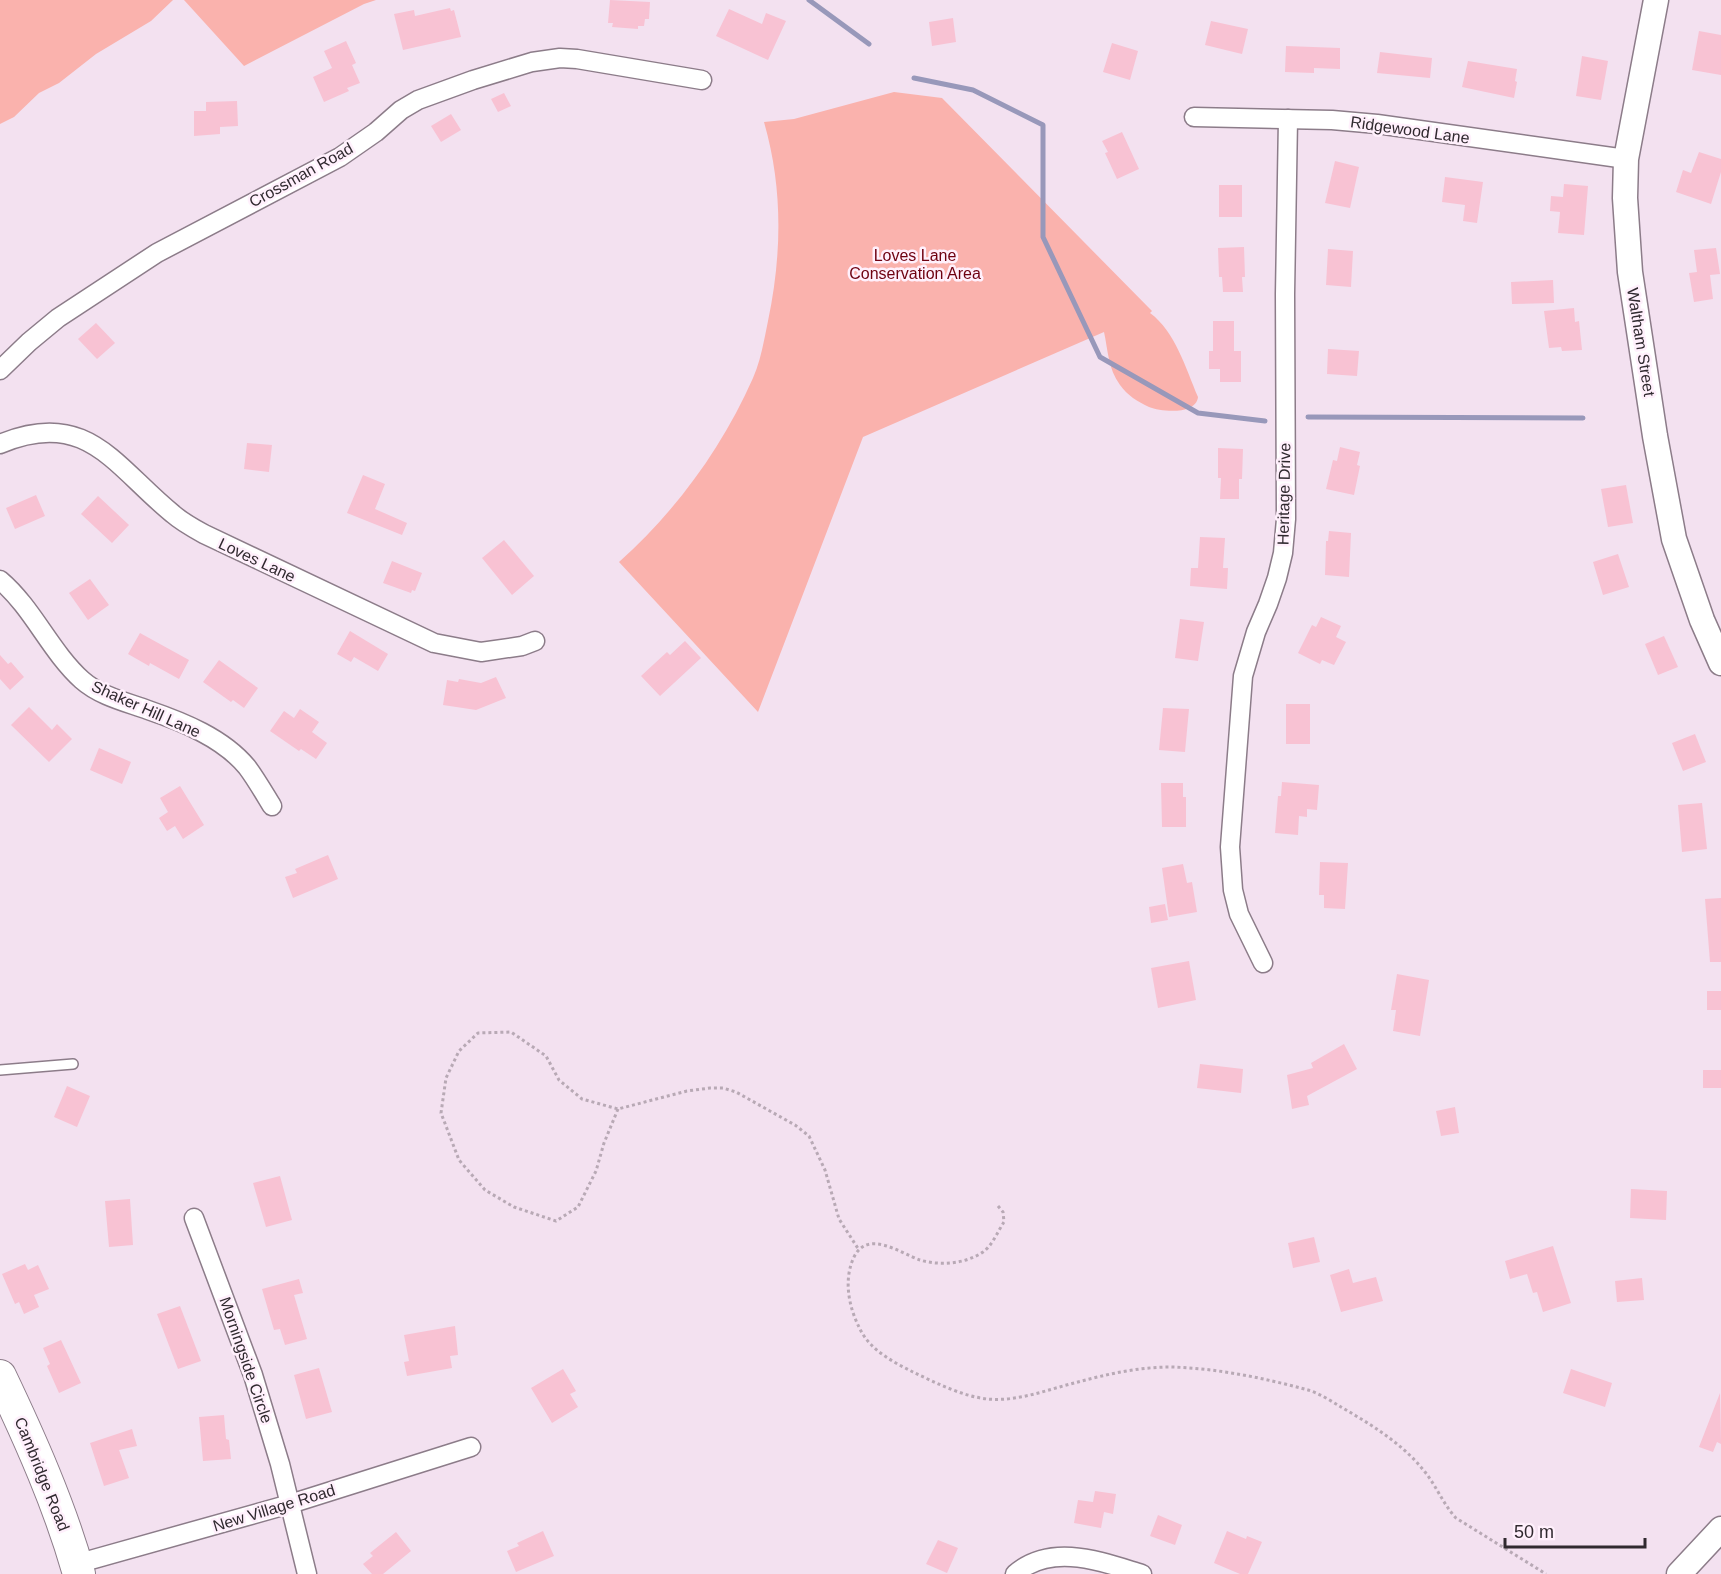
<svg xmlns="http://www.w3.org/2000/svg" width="1721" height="1574" font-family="Helvetica,sans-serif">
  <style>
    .green { fill: #fab2ad }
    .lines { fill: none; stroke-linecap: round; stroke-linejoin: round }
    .stream { stroke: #9898ba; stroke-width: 5 }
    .building { fill: #f8c2d3 }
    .lane-casing { stroke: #8c7c89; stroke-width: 12 }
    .street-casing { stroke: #8c7c89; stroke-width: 21 }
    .secondary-casing { stroke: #8c7c89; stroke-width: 27 }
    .highway-casing { stroke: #8c7c89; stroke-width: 34 }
    .path { stroke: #b8a9b5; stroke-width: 3; stroke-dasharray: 3 3; stroke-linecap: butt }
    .lane { stroke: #fff; stroke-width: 9 }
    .street { stroke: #fff; stroke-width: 18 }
    .secondary { stroke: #fff; stroke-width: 24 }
    .highway { stroke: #fff; stroke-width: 32 }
    .labels { text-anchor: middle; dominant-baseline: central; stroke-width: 5; stroke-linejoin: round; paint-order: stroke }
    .street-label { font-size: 16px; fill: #30292f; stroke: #fff0fc }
    .park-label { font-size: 16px; fill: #6e0010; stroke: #fff0fc }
  </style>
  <rect width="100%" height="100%" fill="#f3e1f0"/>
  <g class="green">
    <polygon points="0,0 173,0 151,21 96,54 59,83 39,93 14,117 0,124"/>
    <polygon points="184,0 376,0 364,4 244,66"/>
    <path d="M894 92 942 98 1152 311 1150 313C1175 331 1186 369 1198 397 1196 415 1162 412 1149 407 1138 402 1127 395 1120 385 1108 369 1108 350 1104 332L863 437 758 712 619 562C676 511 722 448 753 378 761 360 764 340 768 321 782 254 783 188 764 122L794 119Z"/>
  </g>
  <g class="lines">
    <g class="stream">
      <polyline points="809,0 869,44"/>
      <polyline points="914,78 973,90 1043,125 1043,237 1100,357 1198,413 1265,421"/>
      <polyline points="1308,417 1583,418"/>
    </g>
  </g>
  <g class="building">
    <polygon points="610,0 650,2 649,19 645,19 644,26 638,26 638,29 612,27 613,23 608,23"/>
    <polygon points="450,8 451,11 454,10 461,37 403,50 394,14 414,10 415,16"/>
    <polygon points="729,9 762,24 766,13 786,21 768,60 716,36"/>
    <polygon points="953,18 956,42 932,46 929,22"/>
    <polygon points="1211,21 1248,29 1242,54 1205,45"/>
    <polygon points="1699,31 1721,35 1721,75 1692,70"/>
    <polygon points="346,41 356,63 352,65 360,83 347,88 349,91 324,102 313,77 332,68 324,51"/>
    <polygon points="1112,43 1138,51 1130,80 1103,72"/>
    <polygon points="1286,46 1340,48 1340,69 1314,68 1314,73 1285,72"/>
    <polygon points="1380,52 1432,58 1430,78 1377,73"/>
    <polygon points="1582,56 1608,61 1601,100 1576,96"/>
    <polygon points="1468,61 1517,69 1515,81 1517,82 1514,98 1462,87"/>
    <polygon points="504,93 511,106 498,112 491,99"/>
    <polygon points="237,101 238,126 220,127 220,134 194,136 194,111 206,111 206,102"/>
    <polygon points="451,114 461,130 441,142 431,126"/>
    <polygon points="1122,132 1139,169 1117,179 1105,153 1108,152 1102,141"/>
    <polygon points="1699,152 1721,159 1721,172 1711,204 1676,192 1683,170 1691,173"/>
    <polygon points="1335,161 1359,167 1350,208 1325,203"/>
    <polygon points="1445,177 1483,182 1477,223 1463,221 1465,205 1442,202"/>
    <polygon points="1564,184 1588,186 1584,235 1558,233 1560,212 1550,211 1551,196 1563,197"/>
    <rect x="1219" y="185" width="23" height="32"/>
    <polygon points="1244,247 1245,277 1242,277 1243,292 1223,292 1222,277 1219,277 1218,248"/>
    <polygon points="1716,248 1720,274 1710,275 1713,299 1694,302 1689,273 1697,272 1694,250"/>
    <polygon points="1328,249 1353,251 1351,287 1326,285"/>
    <polygon points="1553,280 1554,303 1512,304 1511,282"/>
    <polygon points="1574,308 1575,322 1579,321 1582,350 1562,351 1561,347 1549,348 1544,311"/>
    <polygon points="1213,321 1234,321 1234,351 1241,351 1241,382 1220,382 1220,369 1209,369 1209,351 1213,351"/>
    <polygon points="96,323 115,343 97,359 78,339"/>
    <polygon points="1328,349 1359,351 1357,376 1327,374"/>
    <polygon points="247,443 272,445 269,472 244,469"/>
    <polygon points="1340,447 1360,452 1357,465 1360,466 1354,495 1326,489 1333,460 1337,461"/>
    <polygon points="1218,448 1243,449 1242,479 1239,479 1239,499 1220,499 1221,478 1218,478"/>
    <polygon points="363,475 385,484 375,509 407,523 402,535 347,513"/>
    <polygon points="1626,485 1633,523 1608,527 1601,489"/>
    <polygon points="36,495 45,516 15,529 6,508"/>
    <polygon points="98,496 129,525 112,543 81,514"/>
    <polygon points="1329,531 1351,533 1349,577 1325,575 1326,541 1328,541"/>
    <polygon points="1200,537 1225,538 1223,568 1228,568 1227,589 1190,586 1191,568 1198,568"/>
    <polygon points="504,540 534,576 512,595 482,558"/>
    <polygon points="1618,554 1629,587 1603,595 1593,562"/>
    <polygon points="392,561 422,573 415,591 412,590 411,593 383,583"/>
    <polygon points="90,579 109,605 88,620 69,593"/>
    <polygon points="1321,617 1341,626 1336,637 1346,642 1334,665 1322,660 1320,664 1298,653 1312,625 1316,627"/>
    <polygon points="1180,619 1204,622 1198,661 1175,658"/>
    <polygon points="350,631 388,654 378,671 354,657 351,662 337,654"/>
    <polygon points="140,633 189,660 179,679 150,663 149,666 128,654"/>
    <polygon points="1664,636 1678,667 1658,675 1645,644"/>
    <polygon points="685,641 701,658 660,696 641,676 667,652 670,655"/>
    <polygon points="0,655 8,664 11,662 24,677 10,690 0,679"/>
    <polygon points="219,660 258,688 244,708 233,700 231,702 203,682"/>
    <polygon points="496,677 506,698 476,710 443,705 447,680 458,682 459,679 481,683"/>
    <rect x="1286" y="704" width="24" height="40"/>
    <polygon points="29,707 52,730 57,724 72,739 49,762 11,725"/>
    <polygon points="1163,708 1189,709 1185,752 1159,750"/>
    <polygon points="300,709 319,722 312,732 327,743 316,759 301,749 299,751 270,731 284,711 294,718"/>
    <polygon points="1695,734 1706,762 1683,771 1672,743"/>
    <polygon points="99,748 131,762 122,784 90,770"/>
    <polygon points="1282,782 1319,785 1317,810 1307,809 1307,817 1299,816 1298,835 1275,833 1278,796 1281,796"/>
    <polygon points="1161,783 1183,783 1183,797 1186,797 1186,827 1162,827"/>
    <polygon points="180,786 204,825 183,839 175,826 167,831 159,818 168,812 160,798"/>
    <polygon points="1702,803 1707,849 1682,852 1678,805"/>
    <polygon points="328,855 338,879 293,898 285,877 297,873 295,869"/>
    <polygon points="1320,862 1348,863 1345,909 1324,908 1324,895 1319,895"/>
    <polygon points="1183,864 1187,883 1192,882 1197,912 1169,917 1162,868"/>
    <polygon points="1721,898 1721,962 1710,962 1705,899"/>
    <polygon points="1165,904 1168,920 1151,923 1149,907"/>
    <polygon points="1189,961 1196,1000 1158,1008 1151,968"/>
    <polygon points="1397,974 1429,980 1420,1036 1393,1031 1396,1010 1391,1010"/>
    <rect x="1707" y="991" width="14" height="19"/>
    <polygon points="1344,1044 1357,1069 1307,1096 1309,1105 1292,1109 1287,1075 1313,1068 1311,1063"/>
    <polygon points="1200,1064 1243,1069 1241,1093 1197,1088"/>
    <rect x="1703" y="1070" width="18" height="18"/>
    <polygon points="67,1086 90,1096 77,1127 54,1117"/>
    <polygon points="1455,1107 1459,1133 1441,1136 1436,1111"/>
    <polygon points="280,1176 292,1220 266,1227 253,1183"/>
    <polygon points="1631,1189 1667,1191 1666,1220 1630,1218"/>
    <polygon points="130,1199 133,1245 109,1247 105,1201"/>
    <polygon points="1314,1237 1320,1262 1293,1268 1288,1243"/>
    <polygon points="1553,1246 1571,1303 1543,1312 1537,1292 1533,1293 1527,1274 1510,1279 1505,1261"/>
    <polygon points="25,1264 28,1270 38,1265 49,1289 34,1295 39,1307 24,1314 19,1302 15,1304 2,1274"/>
    <polygon points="1349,1269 1353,1283 1376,1277 1383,1301 1341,1312 1330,1275"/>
    <polygon points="1642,1278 1644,1300 1617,1302 1615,1281"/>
    <polygon points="299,1279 303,1293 294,1295 307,1339 285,1345 280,1329 274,1330 262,1289"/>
    <polygon points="180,1306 201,1361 178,1369 157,1314"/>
    <polygon points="455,1326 458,1355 450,1356 452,1368 407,1376 404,1362 409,1361 404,1335"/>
    <polygon points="61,1340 81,1383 59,1393 47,1366 50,1364 43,1348"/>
    <polygon points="319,1368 332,1412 306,1419 294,1375"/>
    <polygon points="563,1369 576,1391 570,1394 578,1407 552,1423 531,1388"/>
    <polygon points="1571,1369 1612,1383 1605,1407 1563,1393"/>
    <polygon points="1720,1393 1721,1444 1717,1442 1713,1452 1699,1447"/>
    <polygon points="224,1415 226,1439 229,1440 231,1459 203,1461 199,1417"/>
    <polygon points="132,1429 137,1446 119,1450 129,1478 104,1486 90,1443"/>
    <polygon points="1095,1491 1116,1494 1113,1514 1104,1512 1101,1528 1074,1523 1078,1500 1093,1502"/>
    <polygon points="1158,1515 1182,1525 1175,1545 1150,1536"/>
    <polygon points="543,1531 554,1556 516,1572 507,1551 519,1546 517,1543"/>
    <polygon points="1227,1531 1246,1539 1247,1536 1262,1542 1248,1574 1240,1574 1214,1563"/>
    <polygon points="396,1532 411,1551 383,1574 372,1574 363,1564 373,1556 370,1553"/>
    <polygon points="938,1540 958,1548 947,1573 926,1564"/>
  </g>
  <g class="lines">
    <defs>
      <polyline id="lane" points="0,1070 73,1064"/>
      <g id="street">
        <polyline points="1194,117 1332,120 1377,124 1626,159"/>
        <polyline points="0,370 29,342 58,318 157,253 340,157 376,132 401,110 418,100 473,80 532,62 560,58 577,59 702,80"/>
        <path d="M0 444C87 407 115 467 173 514 182 522 193 528 204 534L434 643 481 652 522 646 535 641"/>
        <path d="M0 580C33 608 50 651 82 680 100 696 126 702 148 710 183 722 223 738 247 767 256 779 264 793 272 806"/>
        <polyline points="1263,963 1239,914 1233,890 1230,847 1243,676 1256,632 1268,604 1277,578 1283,553 1286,519 1285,294 1288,119"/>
        <polyline points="194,1218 253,1375 280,1464 307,1574"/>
        <polyline points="76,1564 290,1504 471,1447"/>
        <path d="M1015 1574C1052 1542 1102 1562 1142 1574"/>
      </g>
      <g id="secondary">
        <polyline points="1656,0 1626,159 1625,198 1630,272 1655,436 1674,539 1702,620 1721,663"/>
        <polyline points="1679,1574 1721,1529"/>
      </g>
      <path id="highway" d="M0 1376C30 1439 60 1506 79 1574"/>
    </defs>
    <use href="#lane" class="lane-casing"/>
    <use href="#street" class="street-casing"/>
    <use href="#secondary" class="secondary-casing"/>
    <use href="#highway" class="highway-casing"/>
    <g class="path">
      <polyline points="618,1109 604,1143 596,1171 578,1207 556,1221 514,1207 485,1190 459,1160 441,1113 446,1078 459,1051 478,1033 511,1032 546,1056 559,1080 582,1099 618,1109 687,1091 710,1088 723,1088 736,1092 795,1125 809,1136 825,1170 839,1219 859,1250"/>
      <path d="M998 1206 1003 1212 1004 1222C998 1231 992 1246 983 1252 965 1264 940 1266 920 1260 900 1253 868 1229 854 1257 843 1280 849 1308 860 1329 870 1350 893 1362 913 1372 936 1383 962 1396 987 1399 1018 1402 1049 1389 1078 1382 1108 1374 1139 1367 1170 1367 1216 1368 1264 1378 1308 1390 1319 1393 1331 1401 1341 1407 1372 1425 1403 1444 1425 1472 1437 1487 1443 1504 1456 1518L1546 1574"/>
    </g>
    <use href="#lane" class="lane"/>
    <use href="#street" class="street"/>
    <use href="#secondary" class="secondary"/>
    <use href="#highway" class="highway"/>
  </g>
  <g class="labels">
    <g class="street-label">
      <text transform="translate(1410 130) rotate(8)">Ridgewood Lane</text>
      <text transform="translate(301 175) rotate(-29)">Crossman Road</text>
      <text transform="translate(1641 342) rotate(81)">Waltham Street</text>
      <text transform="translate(1284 494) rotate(-89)">Heritage Drive</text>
      <text transform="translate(257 560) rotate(25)">Loves Lane</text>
      <text transform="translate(146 709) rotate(24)">Shaker Hill Lane</text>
      <text transform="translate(246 1360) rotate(71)">Morningside Circle</text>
      <text transform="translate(42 1474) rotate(68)">Cambridge Road</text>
      <text transform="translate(274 1508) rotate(-17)">New Village Road</text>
    </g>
    <g class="park-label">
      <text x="915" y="255">Loves Lane<tspan x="915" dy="18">Conservation Area</tspan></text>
    </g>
  </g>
  <path d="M1505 1538v9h140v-9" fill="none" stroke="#30292f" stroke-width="3"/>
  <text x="1514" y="1538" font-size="18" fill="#30292f" stroke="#fff0fc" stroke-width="4.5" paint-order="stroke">50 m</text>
</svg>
